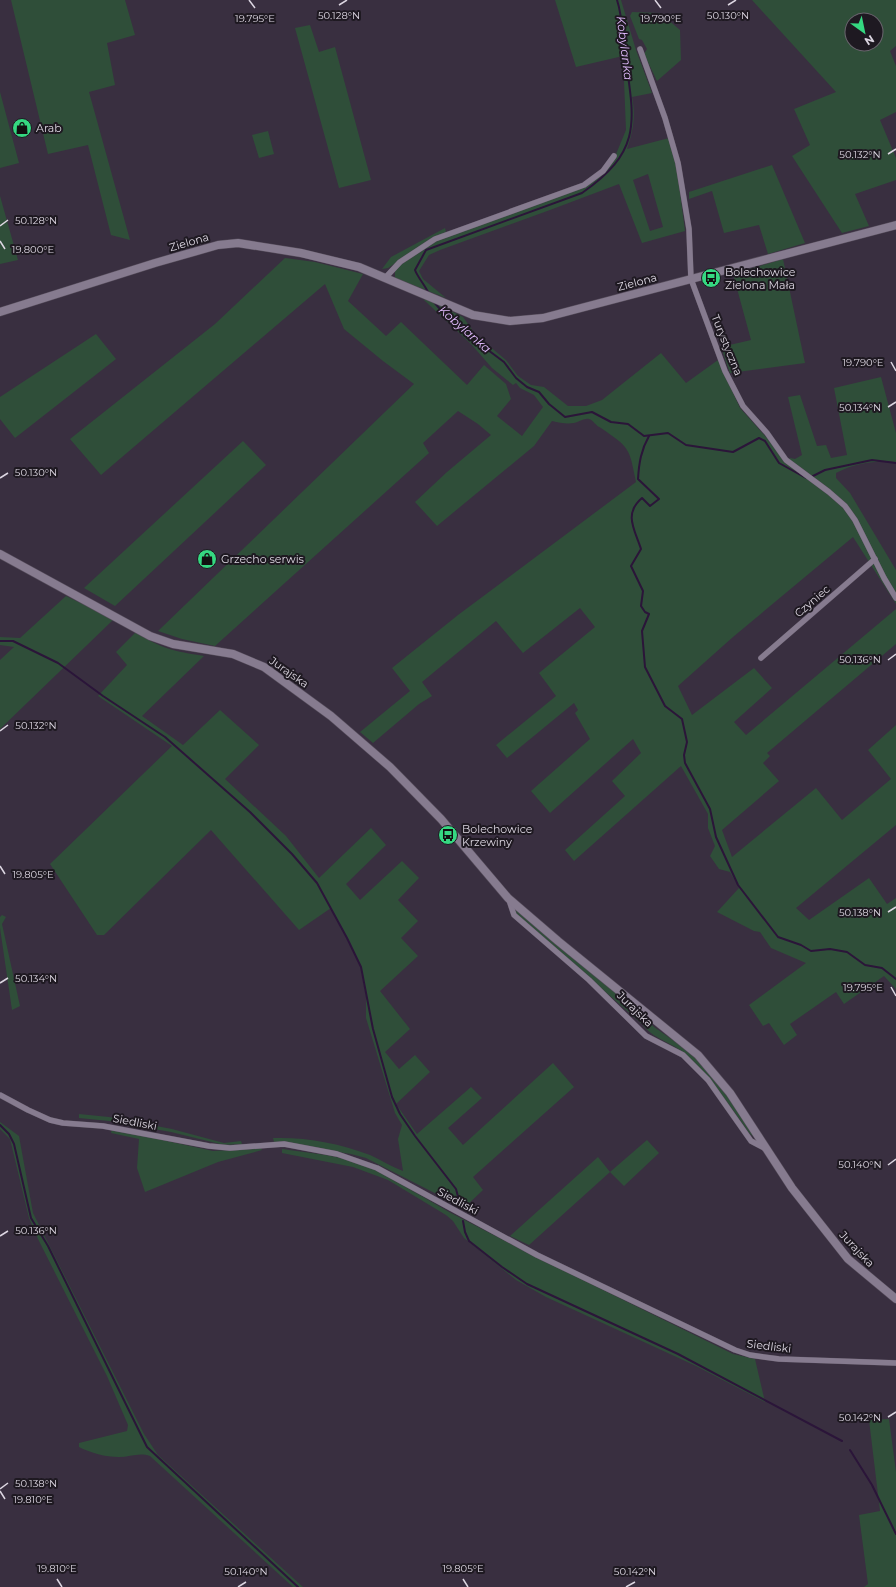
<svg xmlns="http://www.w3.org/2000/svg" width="896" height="1587" font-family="Montserrat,sans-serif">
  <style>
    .green { fill: #2f4e39; fill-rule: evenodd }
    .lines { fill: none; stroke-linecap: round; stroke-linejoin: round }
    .stream { stroke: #2b1539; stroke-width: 2 }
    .street-casing { stroke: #554c5a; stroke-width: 6 }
    .secondary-casing { stroke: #554c5a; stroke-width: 9 }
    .street { stroke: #867b8f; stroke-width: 5.5 }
    .secondary { stroke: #867b8f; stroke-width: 8 }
    .ticks { fill: none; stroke: #dcd6e1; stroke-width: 1.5 }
    .labels { text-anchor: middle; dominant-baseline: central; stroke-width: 4; stroke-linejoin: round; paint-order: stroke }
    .poi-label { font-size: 11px; fill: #dcd6e1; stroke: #1e1921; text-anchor: start }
    .street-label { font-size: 11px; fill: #dcd6e1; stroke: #1e1921 }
    .water-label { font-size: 12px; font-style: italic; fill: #e3bcff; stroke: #1e1921 }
    .ticks-label { font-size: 10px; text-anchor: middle; fill: #dcd6e1; stroke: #1e1921; stroke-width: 4; stroke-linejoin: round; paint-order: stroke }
  </style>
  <rect width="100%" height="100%" fill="#392f40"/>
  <g class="green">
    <polygon points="11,0 125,0 135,35 107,43 115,85 89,92 130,240 111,235 88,145 48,154"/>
    <path d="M555 0H621L636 50 652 93 632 97C636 116 633 131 627 149L669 138 676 162 685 231 642 243 619 184 550 210 440 250 429 255 419 271 423 279 446 298 395 278V269L427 245 584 187 614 159 626 130 623 56 576 67ZM648 174 663 227 650 231 633 180Z"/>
    <path d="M752 0H896V46L890 51 896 66V112L880 120 896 158V180L855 194 869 226 842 233 792 156 810 145 794 109 836 92ZM852 20H876V44H852Z"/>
    <polygon points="632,12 660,13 680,30 681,60 657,81 644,54 647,49 642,40 639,39 630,16"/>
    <polygon points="310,25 319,52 335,47 371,180 339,188 295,28"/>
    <polygon points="0,92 19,163 0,168"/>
    <polygon points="268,131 274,154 259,158 252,135"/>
    <polygon points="772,165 805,243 768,254 759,225 724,233 712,191 689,199 689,192"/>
    <polygon points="0,196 18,260 0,264"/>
    <polygon points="445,228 446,232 427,242 388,268 382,269 391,257"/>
    <path d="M285 258 315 262 363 274 348 301 386 336 401 322 467 385 484 365 506 384 511 399 497 416 522 436 543 407 534 395 520 388 516 383 513 385 492 368 471 344 424 300 425 298 463 317 476 335 506 360 518 376 531 385 544 387 568 406H586L602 400 661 353 686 383 718 360 740 408 775 447 786 462 790 458 795 459 802 455 788 397 800 395 817 446 826 445 831 458 847 455 834 388 881 377 896 433V462C876 460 855 463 836 473V478L850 493 896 570V604L853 537 733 637 678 686 692 715 754 668 772 688 734 722 746 735 896 609V644L767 753 770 756 763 763 779 781 722 830 732 857 816 788 842 820 891 779 868 750 896 725V825L796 908 809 920 869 878 887 904 896 898V989L884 976 844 1004 836 992 790 1024 797 1035 784 1045 769 1023 763 1026 749 1005 806 963 771 948 760 932 754 931 717 912 739 888 730 872 719 869 710 856 715 846 708 828V814L681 766 574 861 565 850 625 796 612 781 641 753 633 739 550 813 531 791 590 739 575 713 578 710 574 703 507 758 496 745 556 696 539 673 595 627 580 608 523 653 496 621 422 682 432 696 419 704 373 743 360 732 410 691 392 668 458 615 636 482C629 447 630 448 601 428 596 426 593 420 589 419 584 418 579 422 574 423 567 424 560 423 552 421L534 446 437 526 415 502 447 472 491 435 478 424 458 411 423 443 429 453 215 646 182 639 158 631 414 384 383 361 344 329 325 284 101 475 70 439 215 324Z"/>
    <polygon points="783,259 805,363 730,373 721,347 751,340 733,274"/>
    <polygon points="96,334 116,359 15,438 0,419 0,397"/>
    <polygon points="243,441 266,465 115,606 84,588"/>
    <polygon points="66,596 114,619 0,729 0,660 14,647 0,645 0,637 20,638"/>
    <path d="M136 632C161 649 174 651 204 656L142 716 183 745 220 710 259 745 225 779 286 836 319 878 371 828 386 845 346 884 360 900 402 861 419 878 398 900 418 921 401 938 418 956 380 991 410 1029 385 1052 399 1069 415 1055 430 1072 396 1104 417 1134 471 1087 482 1098 448 1128 463 1145 553 1063 574 1087 473 1177 483 1190 464 1208 366 1158 351 1154 274 1142 273 1138C306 1137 339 1143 370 1155 381 1160 392 1167 403 1171L398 1139 402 1125 395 1113 366 1018V997L360 965 331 908 299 930 211 830 104 935H97L50 864 172 746 98 696 127 665 116 652Z"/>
    <path d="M515 908 635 1007 654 1027 697 1057 729 1094 754 1137 750 1134C730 1106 710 1076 684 1053 671 1042 653 1039 642 1024L519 916 515 912Z"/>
    <polygon points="2,915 6,917 2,924 20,1006 12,1010 0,928 0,917"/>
    <polygon points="79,1114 109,1117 172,1129 224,1143 241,1141 242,1144 224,1145 171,1132 109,1121 79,1118"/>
    <path d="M0 1122 19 1136 33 1213 144 1434 158 1455 303 1587H293L150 1456C139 1452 130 1457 119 1457 105 1457 91 1453 79 1447V1443L127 1431 128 1425 107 1376 38 1239 29 1218 10 1139 0 1129Z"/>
    <polygon points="112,1129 213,1151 261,1148 262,1150 218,1162 145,1192 137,1168 139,1139 111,1133"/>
    <polygon points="647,1140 659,1153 624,1186 610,1172 529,1245 510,1236 598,1157 610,1172"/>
    <polygon points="282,1149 326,1155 351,1160 375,1169 449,1212 532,1255 733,1354 755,1359 765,1402 696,1366 546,1297 516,1280 464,1238 453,1221 446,1215 388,1180 353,1167 282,1153"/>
    <polygon points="889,1419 896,1472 896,1587 864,1587 868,1584 859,1515 880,1511 869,1420"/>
  </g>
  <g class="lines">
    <g class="stream">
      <path d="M429 294C425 285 418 278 415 270L426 250 582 193C644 150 634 120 625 54 622 36 623 18 617 0"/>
      <polyline points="433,301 440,309 463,325 480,344 504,362 516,378 527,387 539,392 549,404 565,417 592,412 611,422 628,424 644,436 668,433 686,445 733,452 759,438 765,441 779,463 806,478"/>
      <path d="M649 436C641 450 639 463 638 479L659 499 650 506 642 498C623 514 635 530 641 549L631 566 643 591 641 606 645 612 649 614 642 631 645 667 665 706 682 719 687 742 684 755 685 763 710 809 716 837 738 885 778 937 801 945 811 951 830 949 847 952 865 965 882 968 896 979"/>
      <polyline points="813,476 825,470 872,460 896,463"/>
      <polyline points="0,641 13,641 58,663 103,696 165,737 250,812 292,854 317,883 347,938 361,967 373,1029 392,1097 400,1114 415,1136 456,1189 461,1208"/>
      <polyline points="0,1125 9,1134 14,1144 31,1218 48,1246 147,1447 298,1587"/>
      <polyline points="463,1221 465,1232 469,1241 502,1267 527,1284 678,1354 842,1441"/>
      <polyline points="850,1450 872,1485 896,1534"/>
    </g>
    <defs>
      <g id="street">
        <polyline points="640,49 665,118 678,163 689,229 691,279 725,371 743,406 767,433 786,460 829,492 845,506 855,520 884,578 896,598"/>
        <polyline points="386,277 400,262 435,239 584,185 603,171 614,156"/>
        <polyline points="761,658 875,559"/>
        <polyline points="509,900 514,915 589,980 646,1036 683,1055 708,1080 751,1141 766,1149"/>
        <polyline points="0,1095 28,1110 50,1120 63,1123 103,1126 209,1146 230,1148 284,1144 337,1154 377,1168 537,1255 735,1350 750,1355 779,1359 896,1363"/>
      </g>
      <g id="secondary">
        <polyline points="0,312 155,263 218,245 238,243 301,253 359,267 473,315 510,321 543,318 896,225"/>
        <polyline points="0,554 150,636 173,644 233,654 264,667 331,716 390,767 441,819 508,898 558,941 698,1055 730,1093 792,1188 848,1259 896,1299"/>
      </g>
    </defs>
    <use href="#street" class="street-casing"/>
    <use href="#secondary" class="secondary-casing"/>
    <use href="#street" class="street"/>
    <use href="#secondary" class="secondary"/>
  </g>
  <path class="ticks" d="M249 0 255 8M655 0 661 8M339 5 347 0M728 5 736 0M888 154 896 149M0 226 8 220M0 241 5 249M891 362 896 371M888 407 896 402M0 478 8 473M888 660 896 654M0 731 8 725M0 866 5 874M888 912 896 907M0 983 8 978M891 987 896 996M888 1165 896 1159M0 1236 8 1231M888 1417 896 1412M0 1489 8 1483M0 1491 5 1499M57 1579 62 1587M463 1579 468 1587M238 1587 246 1582M626 1587 635 1582"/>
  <defs>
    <symbol id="shop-disc" viewBox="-11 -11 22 22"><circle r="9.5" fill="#35d881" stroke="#1e1921"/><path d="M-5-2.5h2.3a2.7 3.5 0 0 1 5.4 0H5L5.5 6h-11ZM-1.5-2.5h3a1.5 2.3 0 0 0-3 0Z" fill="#111"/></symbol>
    <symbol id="bus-disc" viewBox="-11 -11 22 22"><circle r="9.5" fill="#35d881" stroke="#1e1921"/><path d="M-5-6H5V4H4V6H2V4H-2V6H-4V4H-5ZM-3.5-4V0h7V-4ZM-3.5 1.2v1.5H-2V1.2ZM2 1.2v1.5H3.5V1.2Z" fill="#111"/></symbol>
  </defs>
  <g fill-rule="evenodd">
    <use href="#shop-disc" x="11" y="117" width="22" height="22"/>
    <use href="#bus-disc" x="700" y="267" width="22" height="22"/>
    <use href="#shop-disc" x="196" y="548" width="22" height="22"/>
    <use href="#bus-disc" x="437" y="824" width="22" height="22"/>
  </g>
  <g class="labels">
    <g class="poi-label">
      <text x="36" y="128">Arab</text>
      <text x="725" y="272">Bolechowice<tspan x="725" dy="13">Zielona Mała</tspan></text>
      <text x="221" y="559">Grzecho serwis</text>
      <text x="462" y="829">Bolechowice<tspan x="462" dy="13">Krzewiny</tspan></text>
    </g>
    <g class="street-label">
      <text transform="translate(189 242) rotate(-16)">Zielona</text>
      <text transform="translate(637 282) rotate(-15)">Zielona</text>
      <text transform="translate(727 345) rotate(68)">Turystyczna</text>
      <text transform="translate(812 601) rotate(-41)">Czyniec</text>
      <text transform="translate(289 672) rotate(35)">Jurajska</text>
      <text transform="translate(635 1009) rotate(44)">Jurajska</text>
      <text transform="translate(135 1122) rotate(11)">Siedliski</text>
      <text transform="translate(458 1201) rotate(28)">Siedliski</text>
      <text transform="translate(857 1249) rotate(47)">Jurajska</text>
      <text transform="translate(769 1346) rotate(7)">Siedliski</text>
    </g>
    <g class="water-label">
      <text transform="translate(625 48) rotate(83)">Kobylanka</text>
      <text transform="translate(465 329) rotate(41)">Kobylanka</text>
    </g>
  </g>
  <g class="ticks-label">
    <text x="339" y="19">50.128°N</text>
    <text x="728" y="19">50.130°N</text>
    <text x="255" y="22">19.795°E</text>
    <text x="661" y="22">19.790°E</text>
    <text x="860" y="158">50.132°N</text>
    <text x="36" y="224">50.128°N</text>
    <text x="33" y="253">19.800°E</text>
    <text x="863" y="366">19.790°E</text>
    <text x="860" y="411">50.134°N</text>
    <text x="36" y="476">50.130°N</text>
    <text x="860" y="663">50.136°N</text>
    <text x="36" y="729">50.132°N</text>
    <text x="33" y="878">19.805°E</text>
    <text x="860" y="916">50.138°N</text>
    <text x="36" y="982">50.134°N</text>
    <text x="863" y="991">19.795°E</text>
    <text x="860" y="1168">50.140°N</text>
    <text x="36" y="1234">50.136°N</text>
    <text x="860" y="1421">50.142°N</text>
    <text x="36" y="1487">50.138°N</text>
    <text x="33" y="1503">19.810°E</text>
    <text x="57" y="1572">19.810°E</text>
    <text x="463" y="1572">19.805°E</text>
    <text x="246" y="1575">50.140°N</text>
    <text x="635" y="1575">50.142°N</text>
  </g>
  <g transform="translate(864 32) rotate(147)"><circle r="19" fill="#1e1921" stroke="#6a656e"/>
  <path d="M0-3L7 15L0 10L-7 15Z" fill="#35d881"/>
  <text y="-6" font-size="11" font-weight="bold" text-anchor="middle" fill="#dcd6e1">N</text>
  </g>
</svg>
